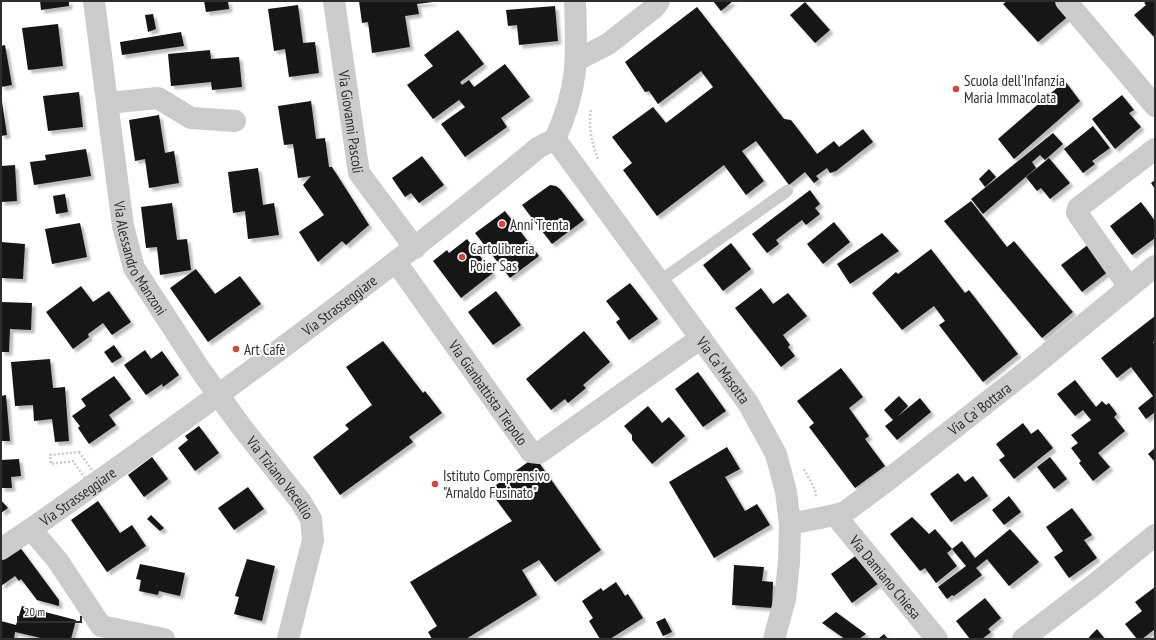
<svg xmlns="http://www.w3.org/2000/svg" width="1156" height="640" font-family="'PT Sans Narrow',sans-serif">
  <style>
    .building { fill: #151515; filter: url(#shadow) }
    .lines { fill: none; stroke-linecap: round; stroke-linejoin: round }
    .path { stroke: #cbcbcb; stroke-width: 2.5; stroke-dasharray: 2 2; stroke-linecap: butt }
    .service { stroke: #cbcbcb; stroke-width: 12 }
    .minor { stroke: #cbcbcb; stroke-width: 22 }
    .poi-dot { fill: #da423b; stroke: #fff; stroke-width: 1.5 }
    .labels { text-anchor: middle; dominant-baseline: central; stroke-width: 4; stroke-linejoin: round; paint-order: stroke }
    .poi-label { font-size: 15px; fill: #2e2e2e; stroke: #fff; text-anchor: start }
    .street-label { font-size: 15px; fill: #2e2e2e; stroke: #fff }
  </style>
  <defs>
    <filter id="shadow"><feDropShadow dx="3.5" dy="3.5" stdDeviation="1" flood-color="#0004"/></filter>
  </defs>
  <rect width="100%" height="100%" fill="#fff"/>
  <g class="building">
    <polygon points="40,1 69,1 69,6 41,10"/>
    <polygon points="204,1 228,1 229,9 206,12"/>
    <polygon points="359,1 433,1 433,2 417,4 419,14 405,16 410,47 372,53 368,22 362,23"/>
    <polygon points="713,1 733,1 721,11"/>
    <polygon points="1007,1 1061,1 1072,13 1038,42 1003,4"/>
    <polygon points="1147,1 1155,1 1155,38 1134,15 1146,5 1144,3"/>
    <polygon points="805,2 830,30 815,43 790,15"/>
    <polygon points="298,5 303,43 315,42 319,73 289,77 285,49 274,51 268,9"/>
    <polygon points="555,6 558,41 519,45 517,25 508,26 506,10"/>
    <polygon points="697,7 784,119 791,120 817,154 834,141 839,147 863,129 873,142 836,171 830,173 827,168 816,176 819,179 814,183 805,172 789,185 756,141 742,151 764,181 746,195 724,165 657,216 623,170 632,163 612,137 653,107 666,123 713,87 701,71 658,104 649,91 645,92 625,62"/>
    <polygon points="153,14 156,29 148,32 145,15"/>
    <polygon points="58,24 63,66 28,70 22,28"/>
    <polygon points="458,30 484,64 460,82 462,85 469,80 474,87 505,64 530,97 501,118 507,127 465,157 441,124 465,107 459,100 433,119 407,85 433,66 424,55"/>
    <polygon points="181,32 184,46 122,55 120,42"/>
    <polygon points="5,45 12,85 1,87 1,46"/>
    <polygon points="210,50 211,59 239,57 242,87 212,90 211,82 171,86 168,54"/>
    <polygon points="1065,81 1080,101 1014,159 998,139"/>
    <polygon points="79,92 83,127 48,131 43,96"/>
    <polygon points="1,95 7,135 1,136"/>
    <polygon points="1122,95 1134,110 1129,113 1141,127 1115,149 1092,119"/>
    <polygon points="311,101 316,139 325,138 329,167 332,167 369,225 346,245 342,241 318,262 299,232 324,215 303,185 311,176 298,178 293,144 284,145 278,106"/>
    <polygon points="159,115 165,153 174,151 179,183 149,188 145,159 135,161 129,120"/>
    <polygon points="1093,126 1110,148 1092,161 1095,164 1083,173 1064,149"/>
    <polygon points="1053,133 1063,144 1045,160 1040,155 1032,162 1036,168 983,214 971,199"/>
    <polygon points="86,149 91,176 34,185 30,162 46,160 45,155"/>
    <polygon points="422,156 444,185 419,203 411,193 405,197 392,178"/>
    <polygon points="1049,158 1070,183 1050,199 1041,188 1037,191 1026,177"/>
    <polygon points="15,165 17,201 1,202 1,166"/>
    <polygon points="258,168 263,205 274,203 279,235 248,239 245,211 233,213 228,172"/>
    <polygon points="989,169 996,177 985,187 979,179"/>
    <polygon points="1155,180 1155,189 1151,183"/>
    <polygon points="550,185 556,186 560,189 584,220 552,244 522,205"/>
    <polygon points="810,190 820,204 815,208 820,214 806,225 802,220 776,240 779,244 767,253 752,234"/>
    <polygon points="65,194 68,212 56,214 53,196"/>
    <polygon points="971,201 1007,247 1014,241 1073,312 1042,338 944,221"/>
    <polygon points="1141,202 1155,221 1155,238 1132,255 1110,226"/>
    <polygon points="172,203 177,240 187,239 191,270 160,275 157,247 146,248 141,207"/>
    <polygon points="505,211 539,256 510,278 475,233"/>
    <polygon points="834,222 850,242 823,264 807,244"/>
    <polygon points="80,223 87,257 52,264 45,229"/>
    <polygon points="882,233 899,251 850,284 837,264"/>
    <polygon points="467,239 493,273 461,298 433,261 447,250 449,253"/>
    <polygon points="1,242 25,244 23,279 1,278"/>
    <polygon points="731,243 751,269 723,291 703,265"/>
    <polygon points="1089,244 1109,271 1082,292 1061,265"/>
    <polygon points="931,249 965,293 969,290 1018,354 983,382 939,325 945,321 934,306 902,330 872,293 896,272 898,274"/>
    <polygon points="196,269 215,294 240,276 261,304 208,342 170,288"/>
    <polygon points="630,283 658,319 629,340 616,322 620,319 606,301"/>
    <polygon points="81,286 93,302 109,291 131,322 112,335 103,323 88,334 89,337 73,349 46,312"/>
    <polygon points="761,288 773,304 788,293 807,316 783,335 790,345 788,347 795,356 781,367 735,308"/>
    <polygon points="496,291 521,325 493,345 468,312"/>
    <polygon points="2,302 32,303 31,330 10,329 9,352 1,352"/>
    <polygon points="1155,316 1155,341 1153,342 1155,345 1155,412 1146,419 1138,408 1153,396 1131,367 1117,378 1101,358"/>
    <polygon points="584,331 610,362 583,385 586,388 568,403 565,399 551,410 526,379"/>
    <polygon points="383,341 423,393 425,391 442,413 409,437 413,442 340,495 313,457 349,429 345,425 372,405 346,367"/>
    <polygon points="114,345 122,357 112,363 104,352"/>
    <polygon points="145,350 151,359 162,351 179,375 163,387 162,384 146,395 124,365"/>
    <polygon points="50,359 53,388 65,387 69,441 55,442 52,419 34,421 33,405 15,406 11,362"/>
    <polygon points="841,368 863,397 849,408 869,436 865,439 885,466 855,488 809,427 814,423 797,401"/>
    <polygon points="698,372 726,411 703,427 675,389"/>
    <polygon points="114,376 131,399 109,415 116,425 89,444 78,428 80,426 72,416 86,406 81,399"/>
    <polygon points="1075,380 1096,407 1102,401 1106,405 1109,403 1117,414 1114,417 1125,431 1098,453 1110,467 1093,481 1079,463 1081,461 1071,448 1078,443 1071,435 1091,420 1083,410 1075,416 1057,394"/>
    <polygon points="6,395 10,441 1,441 1,396"/>
    <polygon points="899,396 908,406 897,417 920,398 931,412 897,440 885,426 893,420 884,410"/>
    <polygon points="648,406 662,423 669,417 685,436 652,464 632,440 632,435 624,426"/>
    <polygon points="1023,423 1031,434 1038,429 1053,448 1014,479 999,460 1005,456 996,444"/>
    <polygon points="199,426 219,453 195,471 178,448 188,440 185,436"/>
    <polygon points="727,447 740,469 725,477 745,511 757,504 770,525 714,558 669,482"/>
    <polygon points="1155,448 1155,462 1148,454"/>
    <polygon points="152,457 168,479 144,497 128,475"/>
    <polygon points="535,457 601,550 555,582 539,560 522,570 537,595 466,639 432,639 428,632 437,626 410,582 512,521 489,490"/>
    <polygon points="1050,457 1067,479 1054,489 1037,467"/>
    <polygon points="19,459 21,476 11,477 12,488 1,488 1,460"/>
    <polygon points="958,473 965,482 973,476 988,496 951,522 930,494"/>
    <polygon points="248,487 264,509 234,530 218,508"/>
    <polygon points="1009,496 1021,512 1004,525 992,510"/>
    <polygon points="1,500 8,508 1,513"/>
    <polygon points="98,501 120,533 132,525 146,546 107,572 71,520"/>
    <polygon points="1072,508 1092,535 1084,540 1097,558 1069,578 1054,557 1063,551 1046,527"/>
    <polygon points="151,515 164,528 160,531 147,519"/>
    <polygon points="912,517 929,534 935,529 952,549 947,553 957,566 936,583 925,568 920,571 890,534"/>
    <polygon points="1010,529 1039,562 1009,586 987,559 976,568 982,575 954,596 952,595 947,599 938,587 966,566 952,549 962,541 975,558"/>
    <polygon points="19,546 59,600 59,606 37,600 21,579 19,581 15,576 1,586 1,556"/>
    <polygon points="858,554 879,583 852,603 831,574"/>
    <polygon points="247,559 275,566 262,621 234,614 239,597 235,596"/>
    <polygon points="140,564 185,573 180,596 159,591 158,595 139,591 141,580 136,579"/>
    <polygon points="734,565 764,567 762,581 773,582 772,608 732,605"/>
    <polygon points="616,582 625,596 628,594 643,618 610,639 600,639 589,621 593,618 582,601 601,588 603,591"/>
    <polygon points="1155,587 1155,627 1154,626 1155,629 1142,639 1137,639 1125,624 1142,611 1135,602"/>
    <polygon points="985,598 1001,618 988,629 991,632 982,639 970,639 956,621"/>
    <polygon points="22,606 76,620 71,639 45,639 15,632 14,639 1,639 1,621 16,625"/>
    <polygon points="836,612 866,634 859,639 845,639 822,623"/>
    <polygon points="665,618 672,632 663,636 656,622"/>
    <polygon points="1097,629 1105,639 1088,639 1090,636"/>
    <polygon points="884,634 888,639 878,639"/>
  </g>
  <g class="lines">
    <g class="path">
      <path d="M591 110C588 127 592 143 598 159"/>
      <polygon points="79,452 94,473 85,478 73,461 51,464 50,455"/>
      <polyline points="804,469 815,490 816,497"/>
    </g>
    <polyline class="service" points="660,281 787,191"/>
    <g class="minor">
      <path id="s1" d="M94 1 123 226 134 268 199 368 240 425 301 502 311 519 313 540 288 639"/>
      <path id="s2" d="M334 1 359 173 415 248"/>
      <polyline points="1066,1 1155,106"/>
      <polyline points="577,60 608,44 655,7 659,1"/>
      <polyline points="108,103 158,98 191,118 235,121"/>
      <path id="s3" d="M555 139 748 403 776 454 786 492 790 524 789 562 785 599 774 639"/>
      <path d="M555 139C579 87 577 57 575 1"/>
      <path id="s4" d="M396 262 531 452 539 453 701 338"/>
      <polyline points="1129,287 1077,213 1078,208 1155,149"/>
      <path id="s5" d="M835 515 937 639"/>
      <path id="s6" d="M790 524 835 515 845 512 884 483 1032 367 1155 266"/>
      <polyline points="31,529 58,561 101,626 164,639"/>
      <path id="s7" d="M1 549 31 529C204 407 376 282 539 147L555 139"/>
      <polyline points="1023,639 1095,584 1155,535"/>
    </g>
  </g>
  <g class="poi-dot">
    <circle cx="956" cy="89" r="4"/>
    <circle cx="502" cy="224" r="4"/>
    <circle cx="462" cy="257" r="4"/>
    <circle cx="236" cy="349" r="4"/>
    <circle cx="435" cy="484" r="4"/>
  </g>
  <g class="labels">
    <g class="poi-label">
      <text x="964" y="80">Scuola dell'Infanzia<tspan x="964" dy="17">Maria Immacolata</tspan></text>
      <text x="510" y="224">Anni Trenta</text>
      <text x="470" y="248">Cartolibreria<tspan x="470" dy="17">Poier Sas</tspan></text>
      <text x="244" y="349">Art Cafè</text>
      <text x="443" y="475">Istituto Comprensivo<tspan x="443" dy="17">"Arnaldo Fusinato"</tspan></text>
    </g>
    <g class="street-label">
      <text stroke="none"><textPath href="#s2" startOffset="122">Via Giovanni Pascoli</textPath></text>
      <text stroke="none"><textPath href="#s1" startOffset="263">Via Alessandro Manzoni</textPath></text>
      <text stroke="none"><textPath href="#s7" startOffset="417">Via Strasseggiare</textPath></text>
      <text stroke="none"><textPath href="#s3" startOffset="286">Via Ca' Masotta</textPath></text>
      <text stroke="none"><textPath href="#s4" startOffset="160">Via Gianbattista Tiepolo</textPath></text>
      <text stroke="none"><textPath href="#s6" startOffset="226">Via Ca' Bottara</textPath></text>
      <text stroke="none"><textPath href="#s1" startOffset="526">Via Tiziano Vecellio</textPath></text>
      <text stroke="none"><textPath href="#s7" startOffset="93">Via Strasseggiare</textPath></text>
      <text stroke="none"><textPath href="#s5" startOffset="80">Via Damiano Chiesa</textPath></text>
    </g>
  </g>
  <rect width="1156" height="640" fill="none" stroke="#2e2e2e" stroke-width="4"/>
  <path d="M18 616v6h63v-6" fill="none" stroke="#2e2e2e" stroke-width="2"/>
  <text x="24" y="616" font-size="12" fill="#2e2e2e" stroke="#ffffff" stroke-width="3" paint-order="stroke">20 m</text>
</svg>
